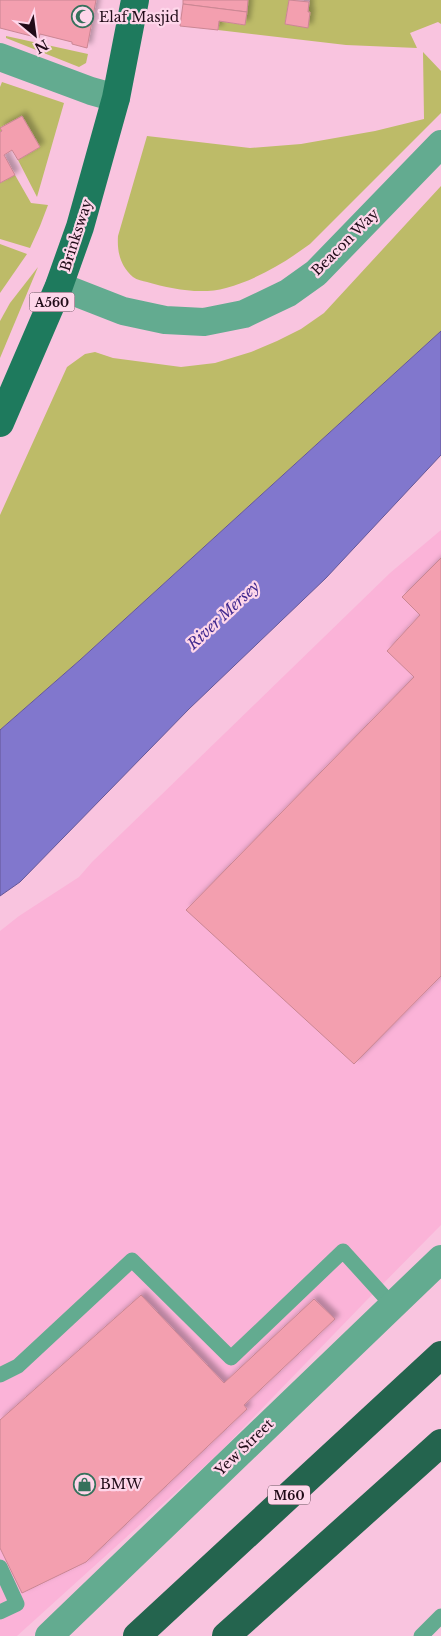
<svg xmlns="http://www.w3.org/2000/svg" width="441" height="1636" font-family="'Libre Baskerville',serif">
  <style>
    .built { fill: #fbb3d8 }
    .green { fill: #bdbb68 }
    .water { fill: #8177cd; stroke: #645797 }
    .building { fill: #f39faf; stroke: #ca8693; filter: url(#shadow) }
    .lines { fill: none; stroke-linecap: round; stroke-linejoin: round }
    .service { stroke: #63ab90; stroke-width: 15 }
    .minor { stroke: #63ab90; stroke-width: 28 }
    .primary { stroke: #1e7a5d; stroke-width: 28 }
    .motorway { stroke: #24644e; stroke-width: 28 }
    .labels { text-anchor: middle; dominant-baseline: central; stroke-width: 4.5; stroke-linejoin: round; paint-order: stroke }
    .shield { fill: #fed6ea; stroke: #634857; stroke-width: 1 }
    .shield-label { font-size: 12px; font-weight: bold; fill: #210b18 }
    .poi-label { font-size: 14px; fill: #210b18; stroke: #fed6ea; text-anchor: start }
    .street-label { font-size: 14px; fill: #210b18; stroke: #fed6ea }
    .water-label { font-size: 15px; font-style: italic; fill: #41298f; stroke: #fed6ea }
  </style>
  <defs>
    <filter id="shadow"><feDropShadow dx="4.5" dy="-4.5" stdDeviation="2.5" flood-color="#0004"/></filter>
  </defs>
  <rect width="100%" height="100%" fill="#f9c4df"/>
  <polygon class="built" points="441,530 441,1225 364,1303 217,1455 17,1636 0,1636 0,931 19,916 79,877 92,862 390,573"/>
  <g class="green">
    <polygon points="248,0 289,0 285,24 308,27 310,13 308,12 310,0 441,0 441,24 438,22 410,33 417,48 346,45 218,30 219,21 245,25"/>
    <polygon points="6,36 88,54 86,63 79,67 6,38"/>
    <path d="M423 52 441 71V113L310 244C284 263 258 279 226 288 201 295 171 289 147 282 143 281 137 280 133 277 120 266 117 251 118 236L147 136 250 148 301 144 375 131 424 119Z"/>
    <polygon points="2,82 64,103 37,197 18,160 40,147 22,116 1,127 2,131 0,132 0,87"/>
    <polygon points="15,175 31,203 48,205 40,226 30,248 0,239 0,183"/>
    <polygon points="441,186 441,331 80,660 0,730 0,515 67,367 85,354 95,352 113,358 181,367 215,363 251,352 277,341 301,329 324,313"/>
    <polygon points="0,244 27,254 0,293"/>
    <polygon points="38,267 0,358 0,321 10,303"/>
  </g>
  <polygon class="water" points="441,331 441,455 326,578 189,709 20,882 0,896 0,730 80,660"/>
  <g class="building">
    <polygon points="0,0 96,0 87,48 72,44 72,42 40,34 39,38 0,28"/>
    <polygon points="183,0 248,0 247,12 183,4"/>
    <polygon points="289,0 309,2 308,12 310,12 308,28 285,24"/>
    <polygon points="183,4 247,12 245,25 219,21 218,30 180,26"/>
    <polygon points="22,116 40,147 18,160 12,150 4,155 15,175 0,183 0,132 2,131 0,128"/>
    <polygon points="441,558 441,976 354,1064 186,910 414,677 387,651 420,615 402,597"/>
    <polygon points="141,1295 224,1383 314,1299 335,1319 244,1405 247,1409 86,1562 22,1593 0,1548 0,1420"/>
  </g>
  <g class="lines">
    <g class="service">
      <polyline points="0,1375 18,1366 132,1260 231,1358 343,1251 392,1305"/>
      <polyline points="0,1567 17,1604 0,1612"/>
      <polyline points="421,1636 441,1616"/>
    </g>
    <g class="minor">
      <polyline points="0,57 91,91 116,98"/>
      <polyline points="59,286 123,311 165,320 204,322 244,314 288,293 316,273 441,144"/>
      <polyline points="49,1636 441,1259"/>
    </g>
    <polyline class="primary" points="0,423 59,286 80,227 116,98 135,0"/>
    <g class="motorway">
      <polyline points="137,1636 441,1355"/>
      <polyline points="226,1636 441,1443"/>
    </g>
  </g>
  <defs>
    <symbol id="mosque-ring" viewBox="-11 -11 22 22"><circle r="9.5" fill="#fed6ea" stroke="#36715c" stroke-width="1.5"/><path d="M3.5-4.9A6 6 0 1 0 3.5 4.9A5 5 0 1 1 3.5-4.9Z" fill="#36715c"/></symbol>
    <symbol id="shop-ring" viewBox="-11 -11 22 22"><circle r="9.5" fill="#fed6ea" stroke="#36715c" stroke-width="1.5"/><path d="M-5-2.5h2.3a2.7 3.5 0 0 1 5.4 0H5L5.5 6h-11ZM-1.5-2.5h3a1.5 2.3 0 0 0-3 0Z" fill="#36715c"/></symbol>
  </defs>
  <g fill-rule="evenodd">
    <use href="#mosque-ring" x="70" y="4" width="25" height="25"/>
    <use href="#shop-ring" x="72" y="1472" width="25" height="25"/>
  </g>
  <g class="labels">
    <g class="shield">
      <rect x="29.5" y="292.5" width="45" height="19" rx="4"/>
      <rect x="268" y="1485.5" width="42" height="19" rx="4"/>
    </g>
    <g class="shield-label">
      <text x="52" y="302">A560</text>
      <text x="289" y="1495">M60</text>
    </g>
    <g class="poi-label">
      <text x="99" y="17">Elaf Masjid</text>
      <text x="100" y="1484">BMW</text>
    </g>
    <g class="street-label">
      <text transform="translate(76 235) rotate(-72)">Brinksway</text>
      <text transform="translate(345 242) rotate(-45)">Beacon Way</text>
      <text transform="translate(244 1447) rotate(-44)">Yew Street</text>
    </g>
    <g class="water-label">
      <text transform="translate(223 615) rotate(-43)">River Mersey</text>
    </g>
  </g>
  <g transform="translate(35 35) rotate(151)" stroke="#fed6ea" stroke-width="4" paint-order="stroke">
  <path d="M0-4L9 19L0 12L-9 19Z" fill="#210b18"/>
  <text y="-8" font-size="14" font-weight="bold" text-anchor="middle" fill="#210b18">N</text>
  </g>
</svg>
